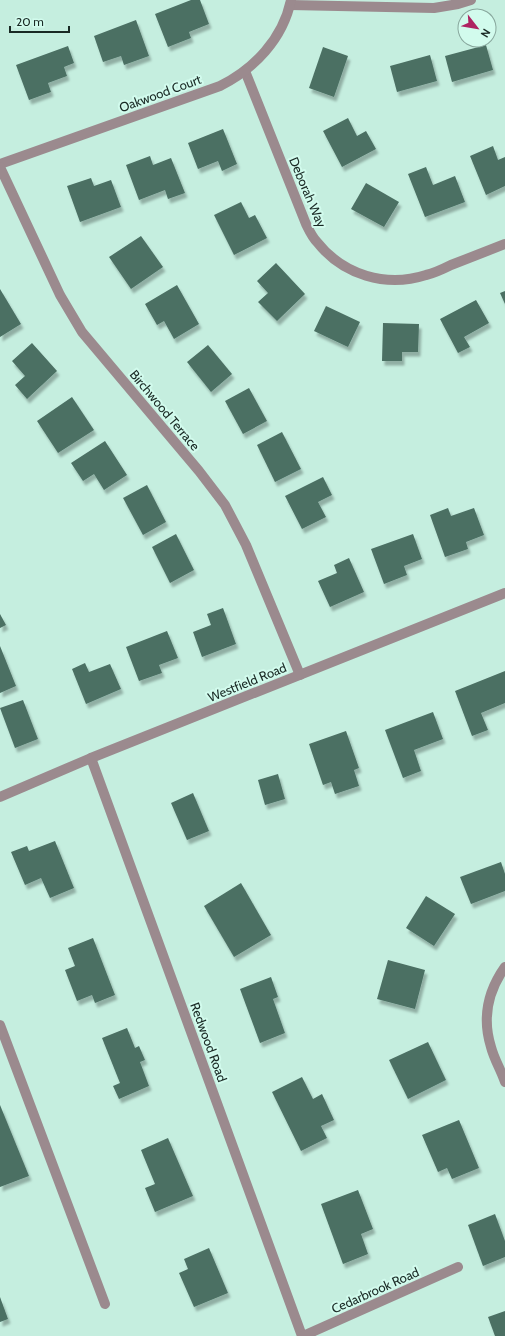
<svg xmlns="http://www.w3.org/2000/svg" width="505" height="1336" font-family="Cabin,sans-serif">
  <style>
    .building { fill: #4b6f63; filter: url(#shadow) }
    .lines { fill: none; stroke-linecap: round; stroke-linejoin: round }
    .minor { stroke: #9b8a8e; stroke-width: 10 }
    .labels { text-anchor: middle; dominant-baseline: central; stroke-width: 4; stroke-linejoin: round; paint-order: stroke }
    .street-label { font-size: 13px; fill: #192924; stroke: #d2fbed }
  </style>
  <defs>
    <filter id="shadow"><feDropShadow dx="2.5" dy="4.5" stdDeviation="1" flood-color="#0004"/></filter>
  </defs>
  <rect width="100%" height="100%" fill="#c5eedf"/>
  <g class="building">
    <polygon points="191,0 200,0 209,24 189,32 191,38 168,47 155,14"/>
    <polygon points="136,20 149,56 124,65 121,56 103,62 94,36"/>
    <polygon points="486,45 493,70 452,82 445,56"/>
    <polygon points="68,46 74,63 64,67 67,76 48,83 51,92 29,100 16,65"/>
    <polygon points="323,47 348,56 334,97 309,88"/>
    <polygon points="430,55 437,81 397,92 390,66"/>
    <polygon points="348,118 357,136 366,131 376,149 342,167 323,131"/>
    <polygon points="223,129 237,164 222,171 218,161 198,169 188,143"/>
    <polygon points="493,146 498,160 505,157 505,186 486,195 470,156"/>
    <polygon points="150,156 153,165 171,158 185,193 168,199 165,190 139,200 126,165"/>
    <polygon points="426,167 433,185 455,176 465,202 425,217 408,174"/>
    <polygon points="91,178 94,186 111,180 121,207 80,222 67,186"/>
    <polygon points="366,183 399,202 384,227 351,209"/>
    <polygon points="241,202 249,218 255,215 267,238 234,255 214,215"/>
    <polygon points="141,236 163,267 131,289 109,257"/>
    <polygon points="276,263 305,294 277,321 258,302 268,293 257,281"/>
    <polygon points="177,285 199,324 174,339 164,321 157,325 145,304"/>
    <polygon points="0,289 21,324 0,337"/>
    <polygon points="505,291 505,304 500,293"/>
    <polygon points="476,300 489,323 464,337 470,347 458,353 440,319"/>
    <polygon points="326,306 360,322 348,347 314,331"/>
    <polygon points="383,323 419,324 418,352 402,352 402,361 382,361"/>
    <polygon points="32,343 57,371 27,399 15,385 25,376 12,361"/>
    <polygon points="208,345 232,374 211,392 187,362"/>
    <polygon points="249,388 267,421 243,434 225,401"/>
    <polygon points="72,397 94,430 58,453 37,421"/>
    <polygon points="282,432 301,469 275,482 257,445"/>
    <polygon points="105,441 127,475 104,490 94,474 83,481 71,463"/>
    <polygon points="323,477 332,495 318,502 326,517 302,529 285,496"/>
    <polygon points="147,485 166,522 143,535 123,498"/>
    <polygon points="448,508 451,516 474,508 484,535 466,542 468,549 445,557 430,515"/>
    <polygon points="176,534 194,570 170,583 152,547"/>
    <polygon points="413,534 422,559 404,566 407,575 384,584 371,549"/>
    <polygon points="349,558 364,592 330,607 318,581 337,573 334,565"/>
    <polygon points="223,608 236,644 202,657 193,632 211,625 207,614"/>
    <polygon points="0,614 6,625 0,628"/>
    <polygon points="167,631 178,658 159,665 162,673 139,681 126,647"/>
    <polygon points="0,646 16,686 0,693"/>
    <polygon points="85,663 89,672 110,664 121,689 86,704 72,669"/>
    <polygon points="505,671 505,703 481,713 488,730 472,736 455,691"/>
    <polygon points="23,700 38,739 15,748 0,708"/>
    <polygon points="433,712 443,739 414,750 421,771 403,778 385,730"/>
    <polygon points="346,731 359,768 354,770 359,786 335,794 331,782 323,785 309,744"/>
    <polygon points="278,774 285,799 265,805 258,780"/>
    <polygon points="193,793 209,831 187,840 171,803"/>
    <polygon points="55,841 74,888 50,898 41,878 25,885 11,852 27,846 29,851"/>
    <polygon points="501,862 505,874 505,891 471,904 460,877"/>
    <polygon points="241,883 271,935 234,957 204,906"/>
    <polygon points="426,896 455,914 434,946 406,928"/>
    <polygon points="93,938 115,995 95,1003 92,995 77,1001 65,970 75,966 68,948"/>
    <polygon points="388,960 425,970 415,1009 377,999"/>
    <polygon points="271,977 278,997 273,999 285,1033 260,1043 240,989"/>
    <polygon points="127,1028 135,1048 139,1046 145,1060 140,1062 149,1086 119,1099 113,1086 120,1083 102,1038"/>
    <polygon points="428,1042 446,1080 408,1099 389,1060"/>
    <polygon points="302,1077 313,1099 322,1094 334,1120 321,1126 327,1138 301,1151 272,1092"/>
    <polygon points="0,1105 29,1176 0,1187"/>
    <polygon points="459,1120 479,1168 452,1179 447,1168 438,1172 422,1135"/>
    <polygon points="168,1138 193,1196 155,1212 145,1188 155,1184 141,1150"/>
    <polygon points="358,1190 373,1229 361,1234 368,1254 343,1264 321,1204"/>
    <polygon points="495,1214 505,1241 505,1257 483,1266 468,1225"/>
    <polygon points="209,1248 228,1293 194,1307 179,1273 188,1269 184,1259"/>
    <polygon points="0,1297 8,1319 0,1322"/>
    <polygon points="505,1311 505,1336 495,1336 488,1317"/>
  </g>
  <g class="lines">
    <g class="minor">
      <polyline points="290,5 434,8 458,4 471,0"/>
      <path d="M245 71 306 224C309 230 312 237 317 242 343 275 386 288 426 275 435 273 443 269 451 265 469 258 487 251 505 244"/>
      <path d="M0 164 220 86C254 69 283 39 291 0"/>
      <polyline points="0,167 60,295 82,332 199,471 225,505 246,545 300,675"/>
      <polyline points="91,758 302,1336"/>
      <polyline points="0,797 91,758 505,593"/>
      <path d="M505 967C488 991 482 1018 491 1047 494 1059 501 1070 505 1082"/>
      <polyline points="0,1025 105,1304"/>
      <polyline points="303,1336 458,1267"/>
    </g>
  </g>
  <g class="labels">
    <g class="street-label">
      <text transform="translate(160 93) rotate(-20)">Oakwood Court</text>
      <text transform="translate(308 192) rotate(67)">Deborah Way</text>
      <text transform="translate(165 410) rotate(50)">Birchwood Terrace</text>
      <text transform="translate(247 682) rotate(-22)">Westfield Road</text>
      <text transform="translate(209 1042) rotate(70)">Redwood Road</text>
      <text transform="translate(375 1290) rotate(-24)">Cedarbrook Road</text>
    </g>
  </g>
  <g transform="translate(477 28) rotate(121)"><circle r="19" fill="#d2fbed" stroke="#88a79d"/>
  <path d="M0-3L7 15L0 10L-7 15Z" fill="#ae2362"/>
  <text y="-6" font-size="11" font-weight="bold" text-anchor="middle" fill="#192924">N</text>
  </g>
  <path d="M10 26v6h59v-6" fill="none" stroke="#192924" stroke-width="2"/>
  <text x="16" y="26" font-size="12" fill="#192924" stroke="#d2fbed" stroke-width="3" paint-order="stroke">20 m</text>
</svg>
